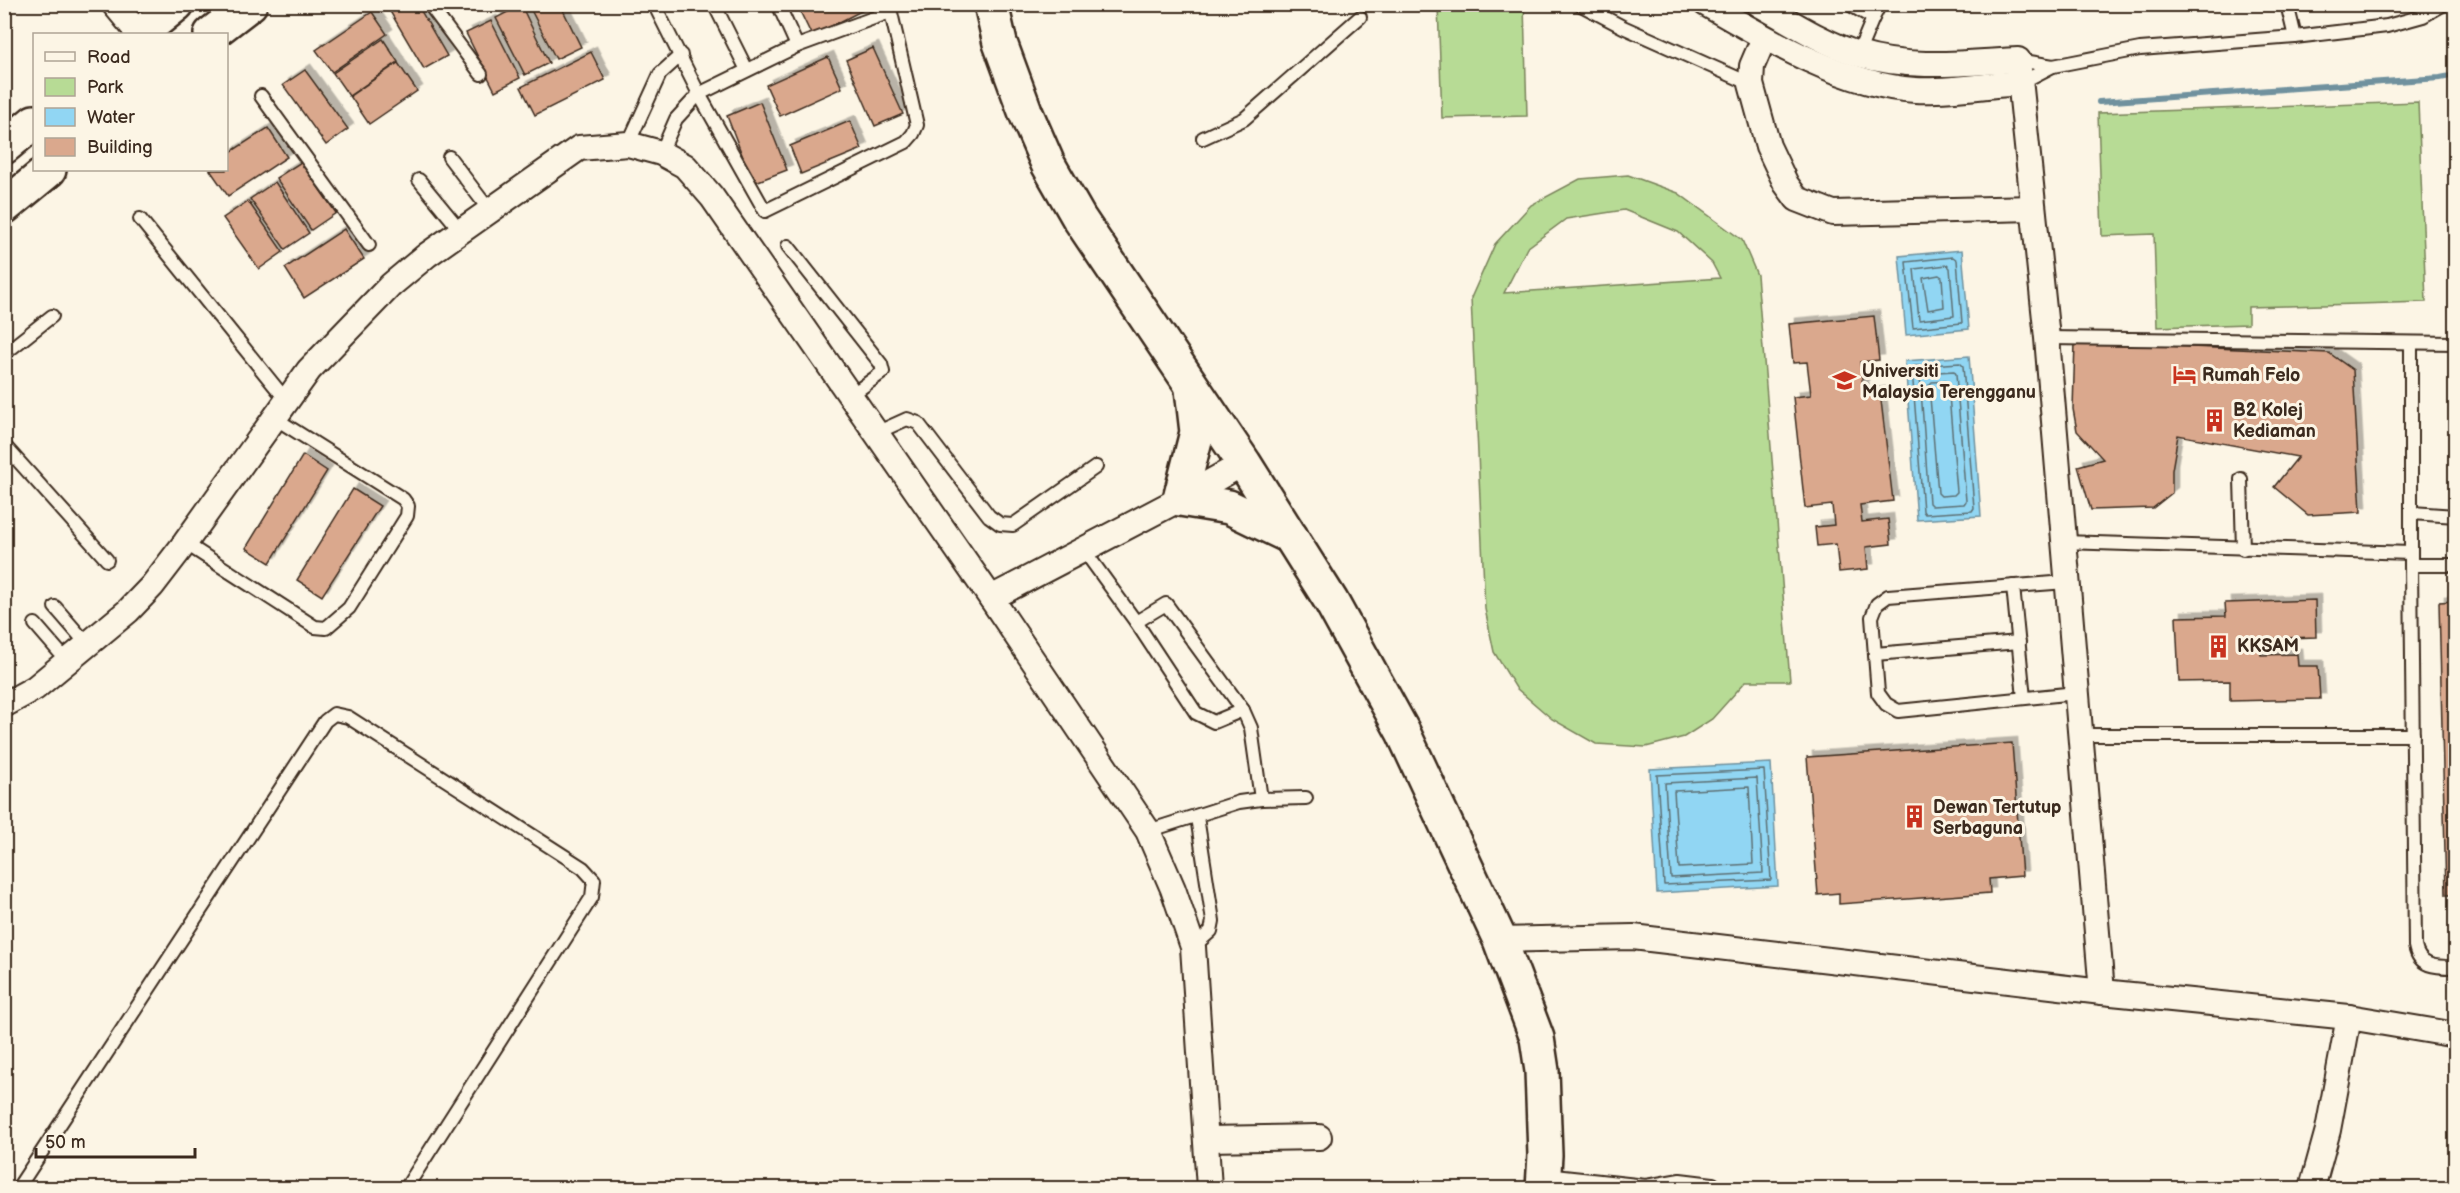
<svg xmlns="http://www.w3.org/2000/svg" width="2460" height="1193" font-family="'Balsamiq Sans',sans-serif">
  <style>
    .green { fill: #b7db95; stroke: #79825a; stroke-width: 1.5; fill-rule: evenodd }
    .water { fill: #91d6f3; stroke: #6f919e; stroke-width: 1.5 }
    .lines { fill: none; stroke-linecap: round; stroke-linejoin: round }
    .shore { stroke: #5d6f73; stroke-width: 1.5 }
    .stream { stroke: #6f919e; stroke-width: 6 }
    .building { fill: #daa88d; stroke: #3b2a1e; stroke-width: 1.5; filter: url(#shadow) }
    .lane-casing { stroke: #3b2a1e; stroke-width: 16 }
    .street-casing { stroke: #3b2a1e; stroke-width: 28 }
    .secondary-casing { stroke: #3b2a1e; stroke-width: 38 }
    .primary-casing { stroke: #3b2a1e; stroke-width: 38 }
    .lane { stroke: #fcf5e5; stroke-width: 12 }
    .street { stroke: #fcf5e5; stroke-width: 24 }
    .secondary { stroke: #fcf5e5; stroke-width: 33 }
    .primary { stroke: #fcf5e5; stroke-width: 33 }
    .labels { text-anchor: middle; dominant-baseline: central; stroke-width: 6; stroke-linejoin: round; paint-order: stroke }
    .poi-label { font-size: 18px; font-weight: bold; fill: #3b2a1e; stroke: #fcf5e5; text-anchor: start }
  </style>
  <defs>
    <filter id="shadow"><feDropShadow dx="5.5" dy="-5.5" stdDeviation="0" flood-color="#0004"/></filter>
  </defs>
  <rect width="100%" height="100%" fill="#fcf5e5"/>
  <filter id="ink" filterUnits="userSpaceOnUse"><feTurbulence type="fractalNoise" baseFrequency=".0167" numOctaves="2"/><feDisplacementMap in="SourceGraphic" scale="12" xChannelSelector="R" yChannelSelector="G"/><feConvolveMatrix kernelMatrix="1 2 1 2 8 2 1 2 1" color-interpolation-filters="sRGB"/></filter>
  <g filter="url(#ink)">
    <g class="green">
      <polygon points="1438,5 1524,5 1527,116 1442,118"/>
      <polygon points="2418,102 2426,302 2248,307 2248,324 2157,327 2154,234 2102,236 2098,113"/>
      <path d="M1628 175 1678 193 1742 240 1757 275 1790 681H1746L1712 719 1684 737 1646 747 1596 744 1552 719 1516 688 1494 652 1485 609 1471 298 1495 244 1531 205 1580 179ZM1624 210 1678 232 1712 263 1720 278 1504 293 1527 248 1566 219Z"/>
    </g>
    <g class="water">
      <polygon points="1962,250 1969,329 1906,335 1899,256"/>
      <polygon points="1969,356 1981,516 1917,520 1905,361"/>
      <polygon points="1771,763 1778,886 1657,893 1650,769"/>
    </g>
    <g class="lines">
      <g class="shore">
        <polygon points="1953,257 1957,260 1962,323 1913,328 1906,262"/>
        <polygon points="1947,265 1950,268 1954,316 1919,320 1914,269"/>
        <polygon points="1939,275 1942,277 1944,307 1928,310 1923,278"/>
        <polygon points="1960,363 1963,366 1974,508 1972,511 1925,514 1923,511 1912,369 1914,366"/>
        <polygon points="1954,371 1956,374 1966,501 1964,504 1932,506 1929,503 1920,376 1922,373"/>
        <polygon points="1946,381 1948,383 1957,492 1954,495 1941,496 1938,493 1929,385 1932,382"/>
        <polygon points="1764,770 1771,880 1664,885 1657,775"/>
        <polygon points="1757,778 1763,873 1671,878 1665,783"/>
        <polygon points="1749,787 1753,864 1679,868 1674,791"/>
      </g>
      <polyline class="stream" points="2099,102 2440,78 2456,75"/>
    </g>
    <g class="building">
      <polygon points="394,4 417,4 447,56 424,69 388,8"/>
      <polygon points="463,4 484,4 467,13"/>
      <polygon points="528,4 560,4 581,47 556,59"/>
      <polygon points="803,4 875,4 812,36 798,7"/>
      <polygon points="521,5 549,63 525,75 496,18"/>
      <polygon points="372,12 387,34 332,72 316,50"/>
      <polygon points="491,21 520,78 495,91 466,33"/>
      <polygon points="383,39 398,62 349,96 333,73"/>
      <polygon points="873,48 903,114 875,126 846,60"/>
      <polygon points="591,52 605,80 535,115 521,87"/>
      <polygon points="828,57 842,88 780,116 766,85"/>
      <polygon points="398,63 417,91 369,124 350,96"/>
      <polygon points="305,70 348,129 326,145 283,85"/>
      <polygon points="760,102 787,170 753,183 727,116"/>
      <polygon points="850,121 862,149 801,174 790,146"/>
      <polygon points="268,128 287,157 228,196 210,170 226,170 226,155"/>
      <polygon points="301,162 336,213 311,230 276,178"/>
      <polygon points="275,182 309,233 285,249 250,199"/>
      <polygon points="248,201 283,252 259,269 223,218"/>
      <polygon points="344,229 364,259 304,298 285,268"/>
      <polygon points="1874,316 1879,360 1860,362 1864,394 1880,392 1893,501 1860,505 1862,522 1888,519 1891,544 1866,547 1868,569 1839,572 1836,544 1817,546 1815,527 1834,525 1832,505 1805,508 1793,397 1811,395 1807,362 1793,363 1789,324"/>
      <polygon points="2075,342 2329,353 2353,370 2361,512 2308,515 2274,487 2298,457 2178,435 2172,470 2172,493 2153,508 2091,510 2078,466 2103,459 2077,431 2073,409"/>
      <polygon points="303,455 327,471 270,563 246,548"/>
      <polygon points="353,489 380,506 322,596 297,580"/>
      <polygon points="2315,600 2316,637 2260,639 2261,655 2297,654 2298,666 2318,666 2320,699 2230,701 2230,681 2179,682 2176,617 2226,616 2225,603"/>
      <polygon points="2456,601 2456,895 2446,895 2439,602"/>
      <polygon points="2012,743 2022,876 1989,879 1990,893 1839,904 1839,893 1818,895 1807,757"/>
    </g>
    <g class="lines">
      <defs>
        <g id="lane">
          <polyline points="429,4 481,74"/>
          <polyline points="654,4 699,94 765,211 906,142 913,134 917,125 889,4"/>
          <polyline points="714,4 747,70"/>
          <polyline points="778,4 797,46"/>
          <polyline points="1579,4 1623,27 1751,84"/>
          <polyline points="1849,4 1873,18 1880,4"/>
          <polyline points="2287,4 2295,37"/>
          <polyline points="1858,54 1873,18"/>
          <polyline points="2018,60 2053,66"/>
          <polyline points="2020,83 2053,66 2140,49 2295,37 2387,26 2423,16 2444,4"/>
          <polyline points="261,96 369,245"/>
          <polyline points="1203,138 1244,119 1360,17"/>
          <polyline points="628,144 660,74 681,55"/>
          <polyline points="661,153 676,119 699,94 797,46 890,12"/>
          <polyline points="449,157 490,211"/>
          <polyline points="419,180 461,231"/>
          <polyline points="140,219 286,400"/>
          <polyline points="788,246 881,364 883,372 850,396"/>
          <polyline points="2047,338 2456,343"/>
          <path d="M2411 343V565L2415 946C2419 968 2437 967 2456 967"/>
          <polyline points="4,354 52,316"/>
          <polyline points="876,433 907,419 918,423 989,516 1000,524 1013,525 1096,467"/>
          <polyline points="4,445 107,560"/>
          <polyline points="2241,479 2243,549"/>
          <polyline points="2412,513 2456,516"/>
          <polyline points="2063,542 2411,553"/>
          <polyline points="185,543 315,627 326,628 349,608 407,516 408,506 403,499 273,417"/>
          <polyline points="1083,549 1136,622 1166,604 1243,710 1251,728 1261,799"/>
          <polyline points="2411,565 2456,565"/>
          <polyline points="2066,582 1888,596 1877,604 1872,617 1878,693 1886,704 1898,711 2076,693"/>
          <polyline points="2013,586 2024,698"/>
          <polyline points="55,607 87,644"/>
          <polyline points="1136,622 1196,713 1214,722 1243,710"/>
          <polyline points="35,624 67,661"/>
          <polyline points="1875,654 2019,642"/>
          <polyline points="2080,735 2413,735"/>
          <polyline points="1148,831 1239,802 1261,799 1306,798"/>
          <polyline points="1193,947 1211,931 1213,921 1197,817"/>
          <polyline points="1545,1175 1646,1186 1680,1180 1713,1184"/>
          <polyline points="18,1188 325,721 334,714 348,717 583,868 594,880 592,897 406,1188"/>
        </g>
        <g id="street">
          <polyline points="114,4 139,34"/>
          <path d="M1706 4C1766 39 1845 86 1915 90 1948 92 1987 85 2020 83"/>
          <path d="M1759 4C1791 22 1823 43 1858 54 1911 70 1964 63 2018 60L2047 338 2102 992"/>
          <polyline points="1764,38 1752,66 1751,84 1768,146 1786,184 1797,199 1833,213 2033,208"/>
          <polyline points="991,598 1180,499 1244,463"/>
          <polyline points="4,705 35,688 128,611 152,586 185,543 309,370 391,285 427,255 579,148 628,144 661,153 685,166 712,197 991,598 1148,831 1173,889 1193,947 1209,1188"/>
          <polyline points="1500,940 1633,937 2102,992 2349,1017 2456,1035"/>
          <polyline points="1207,1139 1319,1137"/>
          <polyline points="2312,1188 2328,1130 2349,1017"/>
        </g>
        <g id="secondary">
          <polyline points="991,4 1000,43 1025,111 1048,164 1079,218 1244,463 1331,601 1403,732 1500,940 1537,1038 1542,1071 1545,1155 1543,1188"/>
          <polyline points="1192,389 1197,432 1180,499 1229,507 1291,537"/>
        </g>
        <g id="primary">
          <polyline points="140,34 177,4"/>
          <polyline points="211,34 250,4"/>
          <polyline points="4,147 34,122"/>
          <polyline points="4,207 49,170"/>
        </g>
      </defs>
      <use href="#lane" class="lane-casing"/>
      <use href="#street" class="street-casing"/>
      <use href="#secondary" class="secondary-casing"/>
      <use href="#primary" class="primary-casing"/>
      <use href="#lane" class="lane"/>
      <use href="#street" class="street"/>
      <use href="#secondary" class="secondary"/>
      <use href="#primary" class="primary"/>
    </g>
  </g>
  <defs>
    <symbol id="hotel-bare" viewBox="-9 -9 18 18"><path d="M-6-4.5h1.5V1H6V5H4.5V3h-9V5H-6ZM-4 0a1.8 1.8 0 1 1 3.6 0ZM.5 0V-2.5h3Q6-2.5 6 0Z" fill="#c8321e" stroke="#fcf5e5" stroke-width="2.5" paint-order="stroke"/></symbol>
    <symbol id="university-bare" viewBox="-9 -9 18 18"><path d="M0-5L7-2L0 1L-7-2ZM-4 1L0 2.5L4 1V4Q0 6-4 4Z" fill="#c8321e" stroke="#fcf5e5" stroke-width="2.5" paint-order="stroke"/></symbol>
    <symbol id="building-bare" viewBox="-9 -9 18 18"><path d="M-4-6H4V6H1V3H-1V6H-4ZM-2.5-4.3h1.7v1.8h-1.7ZM.8-4.3h1.7v1.8H.8ZM-2.5-1h1.7V.8h-1.7ZM.8-1h1.7V.8H.8Z" fill="#c8321e" stroke="#fcf5e5" stroke-width="2.5" paint-order="stroke"/></symbol>
  </defs>
  <g fill-rule="evenodd">
    <use href="#hotel-bare" x="2168" y="358" width="33" height="33"/>
    <use href="#university-bare" x="1828" y="364" width="33" height="33"/>
    <use href="#building-bare" x="2198" y="404" width="33" height="33"/>
    <use href="#building-bare" x="2202" y="630" width="33" height="33"/>
    <use href="#building-bare" x="1898" y="800" width="33" height="33"/>
  </g>
  <g class="labels">
    <g class="poi-label">
      <text x="1862" y="371">Universiti<tspan x="1862" dy="21">Malaysia Terengganu</tspan></text>
      <text x="2202" y="375">Rumah Felo</text>
      <text x="2233" y="410">B2 Kolej<tspan x="2233" dy="21">Kediaman</tspan></text>
      <text x="2237" y="646">KKSAM</text>
      <text x="1933" y="807">Dewan Tertutup<tspan x="1933" dy="21">Serbaguna</tspan></text>
    </g>
  </g>
  <rect width="2460" height="1193" fill="none" stroke="#fcf5e5" stroke-width="24"/>
  <rect x="12" y="12" width="2436" height="1169" fill="none" stroke="#3b2a1e" stroke-width="2" filter="url(#ink)"/>
  <rect x="33" y="33" width="195" height="138" fill="#fcf5e5" stroke="#afa495" stroke-width="1.5"/>
  <rect x="45" y="52" width="30" height="9" fill="#fcf5e5" stroke="#afa495" stroke-width="1.5"/>
  <text x="87" y="63" font-size="18" fill="#3b2a1e">Road</text>
  <rect x="45" y="78" width="30" height="18" fill="#b7db95" stroke="#afa495" stroke-width="1.5"/>
  <text x="87" y="93" font-size="18" fill="#3b2a1e">Park</text>
  <rect x="45" y="108" width="30" height="18" fill="#91d6f3" stroke="#afa495" stroke-width="1.5"/>
  <text x="87" y="123" font-size="18" fill="#3b2a1e">Water</text>
  <rect x="45" y="138" width="30" height="18" fill="#daa88d" stroke="#afa495" stroke-width="1.5"/>
  <text x="87" y="153" font-size="18" fill="#3b2a1e">Building</text>
  <path d="M36 1148v9h159v-9" fill="none" stroke="#3b2a1e" stroke-width="3"/>
  <text x="45" y="1148" font-size="18" fill="#3b2a1e" stroke="#fcf5e5" stroke-width="4.5" paint-order="stroke">50 m</text>
</svg>
